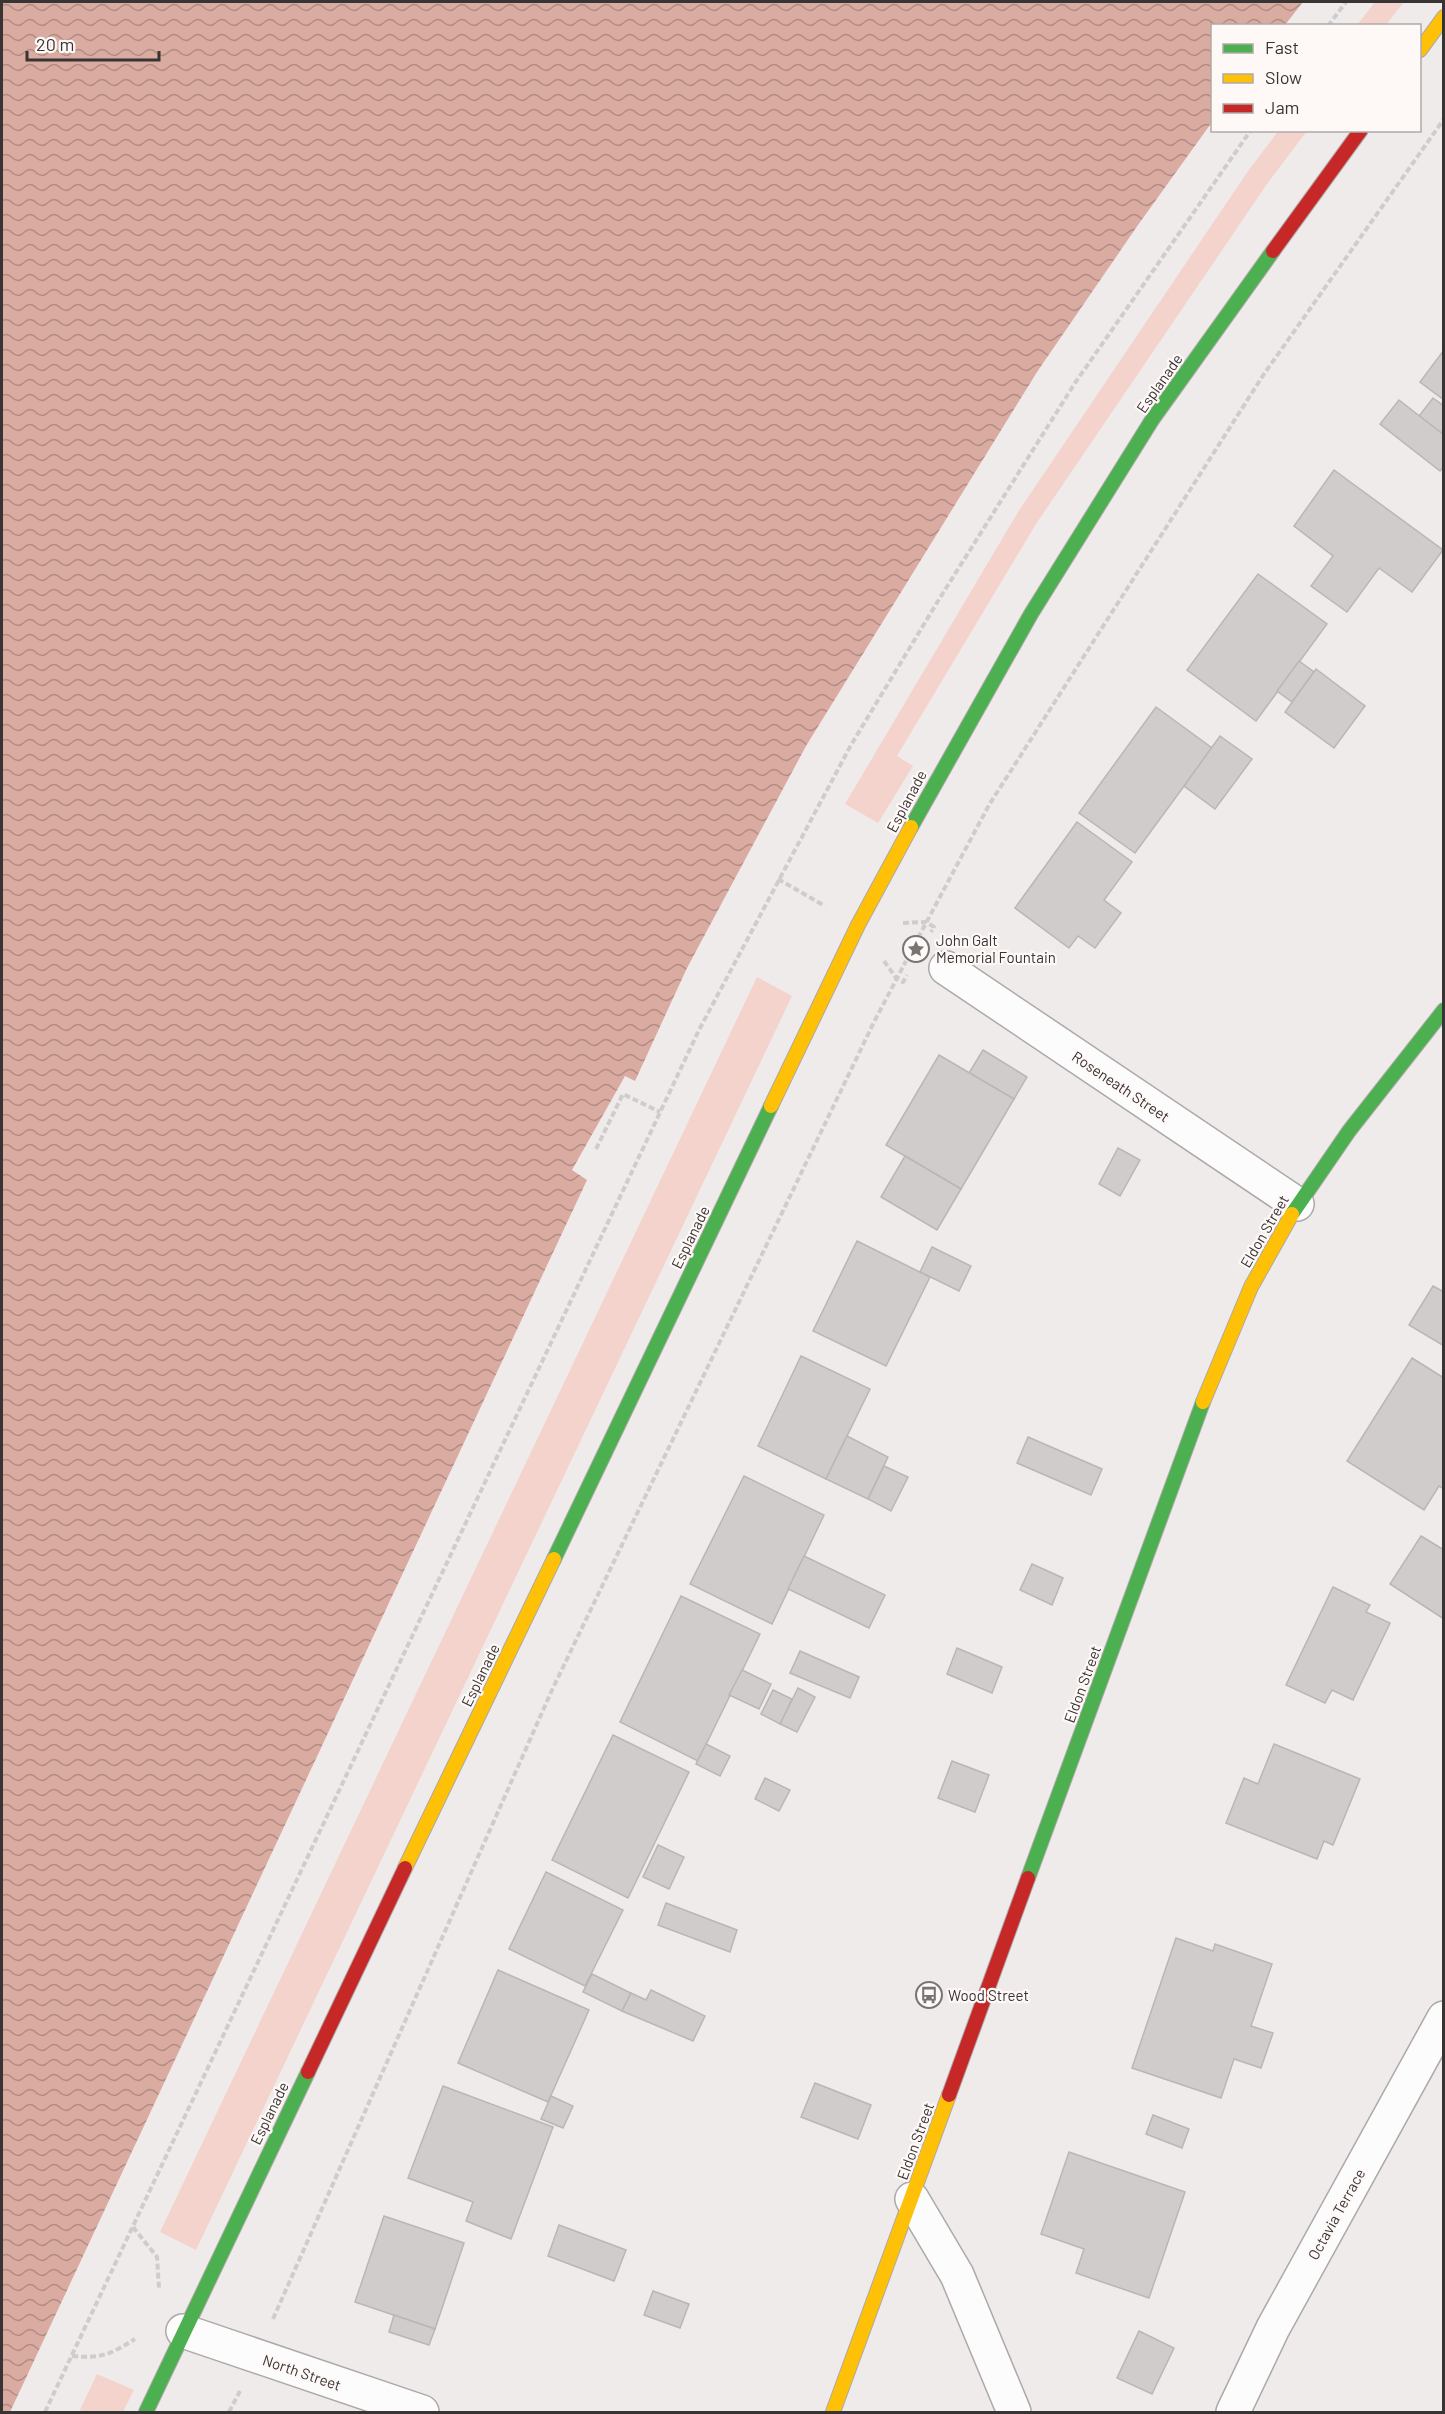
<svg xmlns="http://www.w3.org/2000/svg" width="1445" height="2414" font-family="Barlow,sans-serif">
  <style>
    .grass { fill: #f3d3cc }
    .water { fill: url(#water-waves) }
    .building { fill: #d0cccc; stroke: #bab6b5; stroke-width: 1.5 }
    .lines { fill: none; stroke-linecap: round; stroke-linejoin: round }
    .street-casing { stroke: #ada9a8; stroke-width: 36 }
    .fast-casing { stroke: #ada9a8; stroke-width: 16 }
    .slow-casing { stroke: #ada9a8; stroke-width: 16 }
    .jam-casing { stroke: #ada9a8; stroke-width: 16 }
    .path { stroke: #cecccc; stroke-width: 4; stroke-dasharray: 6 3; stroke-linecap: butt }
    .street { stroke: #fdfcfc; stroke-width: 33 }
    .fast { stroke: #4caf50; stroke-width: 14 }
    .slow { stroke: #ffc107; stroke-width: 14 }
    .jam { stroke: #c62828; stroke-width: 14 }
    .labels { text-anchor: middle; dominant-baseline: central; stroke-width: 4.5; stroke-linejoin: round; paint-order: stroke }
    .street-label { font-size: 15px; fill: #383433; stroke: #fef8f7 }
    .poi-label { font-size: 15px; fill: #383433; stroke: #fef8f7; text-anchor: start }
  </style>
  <defs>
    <pattern id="water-waves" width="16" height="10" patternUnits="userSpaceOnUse" patternTransform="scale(1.5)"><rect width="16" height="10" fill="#daaba1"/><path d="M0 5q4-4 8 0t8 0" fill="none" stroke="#b28c84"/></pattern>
  </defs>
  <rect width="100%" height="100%" fill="#f0ebeb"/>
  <g class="grass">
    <polygon points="1375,2 1404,2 1386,25 1357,25"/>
    <polygon points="1279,130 1307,131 1267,184 1036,524 897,756 913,766 878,823 845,804 1018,512 1248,171"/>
    <polygon points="757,977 792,996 196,2250 160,2232"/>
    <polygon points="97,2374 134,2390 123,2412 79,2412"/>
  </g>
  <polygon class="water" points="2,2 1303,2 1285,25 1212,26 1212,122 1138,225 1037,372 806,746 687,968 635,1081 625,1076 572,1170 587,1180 10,2412 2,2412"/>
  <g class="building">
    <polygon points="1444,350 1444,400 1420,382"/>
    <polygon points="1433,398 1444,406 1444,435 1419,416"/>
    <polygon points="1399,400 1444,435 1444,466 1440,471 1380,424"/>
    <polygon points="1334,470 1443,550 1412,592 1379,568 1347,612 1311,586 1333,556 1294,526"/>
    <polygon points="1258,574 1327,624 1256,721 1187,670"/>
    <polygon points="1299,661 1314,672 1292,702 1277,691"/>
    <polygon points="1316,669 1365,706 1334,748 1285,712"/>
    <polygon points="1156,707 1212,748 1135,853 1079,813"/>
    <polygon points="1220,736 1252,759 1215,809 1184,786"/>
    <polygon points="1077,822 1132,862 1104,900 1121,913 1095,948 1078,936 1069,948 1015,908"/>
    <polygon points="983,1050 1027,1077 1014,1099 969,1073"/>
    <polygon points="939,1055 1014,1099 961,1189 886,1145"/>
    <polygon points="1118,1148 1140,1160 1120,1196 1099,1184"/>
    <polygon points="905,1156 961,1189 937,1230 881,1197"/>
    <polygon points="857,1241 930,1277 886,1366 813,1331"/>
    <polygon points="932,1247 971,1266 959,1291 920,1272"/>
    <polygon points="1433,1286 1444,1292 1444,1346 1409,1325"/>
    <polygon points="801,1356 870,1389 826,1479 758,1446"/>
    <polygon points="1412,1358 1444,1378 1444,1489 1439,1486 1424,1510 1347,1461"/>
    <polygon points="847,1436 888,1457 868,1499 826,1479"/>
    <polygon points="1028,1437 1102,1469 1091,1495 1017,1463"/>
    <polygon points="884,1466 908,1477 891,1511 868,1499"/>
    <polygon points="744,1476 824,1515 772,1624 690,1584"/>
    <polygon points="1421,1536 1444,1550 1444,1619 1390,1584"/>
    <polygon points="804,1556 885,1595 869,1628 788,1589"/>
    <polygon points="1032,1564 1063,1578 1052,1605 1020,1590"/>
    <polygon points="1333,1587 1370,1605 1366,1612 1390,1623 1353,1700 1332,1690 1325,1703 1286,1685"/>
    <polygon points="681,1596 760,1634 698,1761 620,1722"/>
    <polygon points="957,1648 1002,1667 992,1693 947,1674"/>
    <polygon points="800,1651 859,1677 850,1698 790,1673"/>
    <polygon points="742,1670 771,1684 759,1709 729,1695"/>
    <polygon points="798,1688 815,1697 797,1732 780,1724"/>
    <polygon points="773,1690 792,1699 780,1724 761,1714"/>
    <polygon points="613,1735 689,1772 628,1898 552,1860"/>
    <polygon points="706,1744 730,1756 720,1776 696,1764"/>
    <polygon points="1274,1744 1360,1779 1333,1845 1324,1841 1317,1859 1226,1823 1244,1778 1258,1784"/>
    <polygon points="952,1761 989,1775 975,1812 938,1798"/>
    <polygon points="765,1778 790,1790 779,1811 755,1799"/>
    <polygon points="658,1845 684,1857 669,1889 643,1877"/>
    <polygon points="546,1872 623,1910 585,1986 509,1949"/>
    <polygon points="666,1903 737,1930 730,1952 658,1925"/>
    <polygon points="1176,1938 1213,1951 1215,1944 1272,1964 1251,2026 1273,2033 1261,2068 1234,2059 1221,2098 1132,2068"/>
    <polygon points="498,1970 589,2010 548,2102 458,2063"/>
    <polygon points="592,1974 631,1993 622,2011 583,1992"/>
    <polygon points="651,1990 705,2016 693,2041 622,2011 631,1993 646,2000"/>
    <polygon points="815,2083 871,2105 858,2139 801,2117"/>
    <polygon points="443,2086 553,2127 511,2239 466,2221 473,2202 408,2178"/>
    <polygon points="551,2096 573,2106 563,2128 541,2119"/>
    <polygon points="1153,2115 1189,2129 1182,2148 1146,2134"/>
    <polygon points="1069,2152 1185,2192 1149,2298 1076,2273 1084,2249 1041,2234"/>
    <polygon points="384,2216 464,2243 435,2329 355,2302"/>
    <polygon points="559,2225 626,2250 614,2281 548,2256"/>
    <polygon points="653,2291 689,2304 680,2328 644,2315"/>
    <polygon points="394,2315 435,2329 429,2345 389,2332"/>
    <polygon points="1139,2331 1174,2348 1152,2394 1117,2378"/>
  </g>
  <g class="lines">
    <defs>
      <g id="street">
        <polyline points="946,968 1297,1204"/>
        <polyline points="912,2199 957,2275 1014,2412"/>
        <polyline points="183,2331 422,2412"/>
        <polyline points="1233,2412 1273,2328 1444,2018"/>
      </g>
      <g id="fast">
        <polyline points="911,827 1031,614 1152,420 1273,251"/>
        <polyline points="1292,1214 1349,1131 1444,1010"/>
        <polyline points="554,1559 771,1106"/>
        <polyline points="1028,1878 1203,1402"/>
        <polyline points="146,2412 308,2072"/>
      </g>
      <g id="slow">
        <polyline points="1420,50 1444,17"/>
        <polyline points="771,1106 858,925 911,827"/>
        <polyline points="1203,1402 1251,1287 1292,1214"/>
        <polyline points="405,1868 554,1559"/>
        <polyline points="833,2412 949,2095"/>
      </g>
      <g id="jam">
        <polyline points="1273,251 1361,130"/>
        <polyline points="308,2072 405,1868"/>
        <polyline points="949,2095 1028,1878"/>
      </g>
    </defs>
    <use href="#street" class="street-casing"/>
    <use href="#fast" class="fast-casing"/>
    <use href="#slow" class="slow-casing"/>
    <use href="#jam" class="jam-casing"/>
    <g class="path">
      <polyline points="1328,26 1346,2"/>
      <polyline points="778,879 825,906"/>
      <polyline points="903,923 926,922 934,927 931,932"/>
      <polyline points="918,938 989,805 1264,374 1444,119"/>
      <polyline points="884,961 897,979 903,982 907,975"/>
      <polyline points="596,1149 623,1094 660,1112"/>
      <polyline points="133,2227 157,2257 159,2288"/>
      <polyline points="273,2319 552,1690 874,1022 906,961"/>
      <path d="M72 2356C101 2359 111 2354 135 2339"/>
      <polyline points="45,2412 699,1030 851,745 938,601 1075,383 1251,130"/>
      <polyline points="229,2412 240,2391"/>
    </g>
    <use href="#street" class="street"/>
    <use href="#fast" class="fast"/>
    <use href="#slow" class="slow"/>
    <use href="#jam" class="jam"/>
  </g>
  <defs>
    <symbol id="sight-ring" viewBox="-11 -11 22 22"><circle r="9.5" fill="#fef8f7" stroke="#787473" stroke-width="1.5"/><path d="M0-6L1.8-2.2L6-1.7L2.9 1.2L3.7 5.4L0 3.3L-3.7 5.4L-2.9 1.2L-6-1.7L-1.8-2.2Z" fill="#787473"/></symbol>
    <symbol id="bus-ring" viewBox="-11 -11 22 22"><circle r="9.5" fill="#fef8f7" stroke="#787473" stroke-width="1.5"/><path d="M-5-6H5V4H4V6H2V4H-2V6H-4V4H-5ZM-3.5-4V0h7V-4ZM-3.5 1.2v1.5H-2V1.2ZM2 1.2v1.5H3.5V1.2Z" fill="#787473"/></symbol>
  </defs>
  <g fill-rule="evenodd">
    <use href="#sight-ring" x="901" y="934" width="30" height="30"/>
    <use href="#bus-ring" x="914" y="1980" width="30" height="30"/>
  </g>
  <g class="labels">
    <g class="street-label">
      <text transform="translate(1159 383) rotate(-55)">Esplanade</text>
      <text transform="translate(906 801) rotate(-62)">Esplanade</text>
      <text transform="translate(1121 1086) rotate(34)">Roseneath Street</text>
      <text transform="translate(1264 1231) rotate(-60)">Eldon Street</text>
      <text transform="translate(690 1237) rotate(-64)">Esplanade</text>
      <text transform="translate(480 1675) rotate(-64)">Esplanade</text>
      <text transform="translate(1082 1684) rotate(-70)">Eldon Street</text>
      <text transform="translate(269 2113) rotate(-64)">Esplanade</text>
      <text transform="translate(915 2141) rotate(-70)">Eldon Street</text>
      <text transform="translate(1336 2214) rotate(-61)">Octavia Terrace</text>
      <text transform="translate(302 2372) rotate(19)">North Street</text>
    </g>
    <g class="poi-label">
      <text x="936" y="940">John Galt<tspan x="936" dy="17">Memorial Fountain</tspan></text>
      <text x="948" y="1995">Wood Street</text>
    </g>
  </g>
  <rect width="1445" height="2414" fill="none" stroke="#383433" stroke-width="6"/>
  <rect x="1211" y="24" width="210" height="108" fill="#fef8f7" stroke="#afaaa9" stroke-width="1.5"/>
  <rect x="1223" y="44" width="30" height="9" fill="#4caf50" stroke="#afaaa9" stroke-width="1.5"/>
  <text x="1265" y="54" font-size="18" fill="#383433">Fast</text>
  <rect x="1223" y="74" width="30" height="9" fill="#ffc107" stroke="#afaaa9" stroke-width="1.5"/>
  <text x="1265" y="84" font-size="18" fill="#383433">Slow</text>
  <rect x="1223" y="104" width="30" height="9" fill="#c62828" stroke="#afaaa9" stroke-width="1.5"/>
  <text x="1265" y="114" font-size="18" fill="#383433">Jam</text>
  <path d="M27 51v9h132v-9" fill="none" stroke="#383433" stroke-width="3"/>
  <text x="36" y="51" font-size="18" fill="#383433" stroke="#fef8f7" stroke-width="4.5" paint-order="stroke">20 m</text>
</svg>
